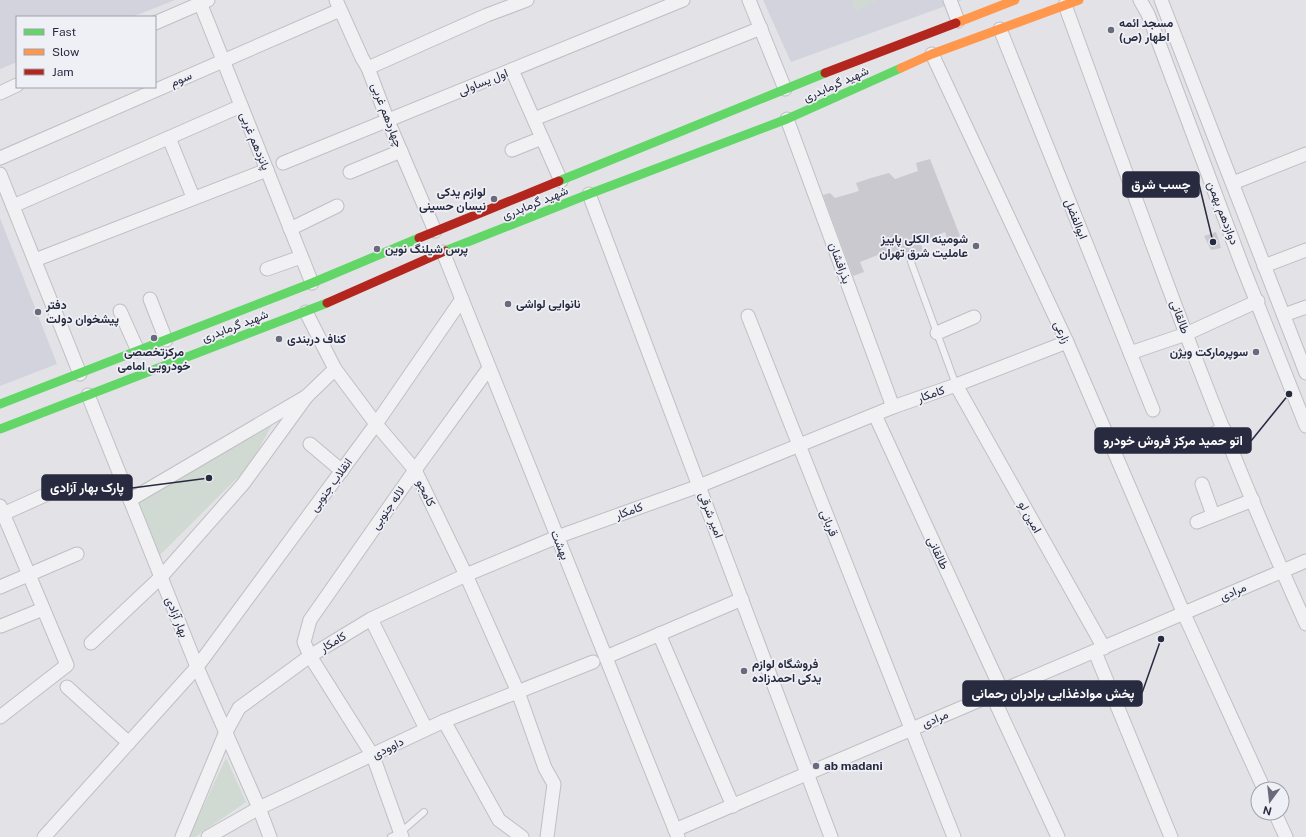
<svg xmlns="http://www.w3.org/2000/svg" width="1306" height="837" font-family="'Public Sans',Vazirmatn,sans-serif">
  <style>
    .built { fill: #d2d3dc }
    .green { fill: #d0d9d2 }
    .building { fill: #c9c9cf }
    .lines { fill: none; stroke-linecap: round; stroke-linejoin: round }
    .lane-casing { stroke: #bfbfc4; stroke-width: 8 }
    .street-casing { stroke: #bfbfc4; stroke-width: 15 }
    .lane { stroke: #f1f1f3; stroke-width: 6 }
    .street { stroke: #f1f1f3; stroke-width: 13 }
    .fast { stroke: #63d668; stroke-width: 9 }
    .slow { stroke: #ff974d; stroke-width: 9 }
    .jam { stroke: #b3261e; stroke-width: 9 }
    .poi-dot { fill: #696b7a; stroke: #eff0f6; stroke-width: 1.5 }
    .labels { text-anchor: middle; dominant-baseline: central; stroke-width: 3.5; stroke-linejoin: round; paint-order: stroke }
    .poi-label { font-size: 12px; font-weight: bold; fill: #282b40; stroke: #eff0f6; text-anchor: start }
    .street-label { font-size: 12px; fill: #282b40; stroke: #eff0f6 }
    .leader { fill: none; stroke: #282b40; stroke-width: 1.5 }
    .callout-dot { fill: #282b40; stroke: #eff0f6; stroke-width: 1.5 }
    .callout { fill: #282b40; stroke: #282b40; stroke-width: 1.5 }
    .callout-label { font-size: 13px; text-anchor: middle; font-weight: bold; fill: #fff }
  </style>
  <rect width="100%" height="100%" fill="#e2e2e7"/>
  <g class="built">
    <polygon points="0,0 175,0 132,17 17,17 17,62 0,69"/>
    <polygon points="763,0 962,0 791,62"/>
    <polygon points="0,218 57,364 0,386"/>
  </g>
  <g class="green">
    <polygon points="851,0 878,0 856,12"/>
    <polygon points="276,417 251,464 159,556 138,504"/>
    <polygon points="226,758 246,802 195,837 189,837"/>
  </g>
  <g class="building">
    <polygon points="930,159 960,236 948,241 945,232 920,242 924,252 906,259 904,254 888,260 885,252 860,262 864,272 853,276 823,195 830,193 835,198 859,191 856,183 871,178 889,173 895,179 918,171 916,163"/>
    <polygon points="1216,232 1221,248 1211,250 1204,236"/>
  </g>
  <g class="lines">
    <defs>
      <g id="lane">
        <polyline points="911,262 956,385"/>
        <polyline points="391,837 400,833 424,812"/>
      </g>
      <g id="street">
        <polyline points="199,0 312,283"/>
        <polyline points="336,0 362,58 368,68 388,121 435,231"/>
        <polyline points="749,0 785,89"/>
        <polyline points="950,0 958,21"/>
        <polyline points="1140,0 1148,14 1242,265 1306,426"/>
        <polyline points="1161,0 1306,373"/>
        <path d="M1065 5C1141 213 1214 422 1306 624"/>
        <polyline points="155,23 208,0"/>
        <polyline points="1000,29 1153,410"/>
        <polyline points="932,54 1067,342 1184,614 1264,789"/>
        <polyline points="368,68 487,15 527,0"/>
        <polyline points="512,70 561,181"/>
        <polyline points="0,93 17,85"/>
        <polyline points="534,119 761,28"/>
        <polyline points="787,119 893,407"/>
        <polyline points="169,138 193,197"/>
        <polyline points="512,150 542,138"/>
        <polyline points="0,158 340,10"/>
        <polyline points="283,163 683,0"/>
        <polyline points="350,172 401,151"/>
        <polyline points="0,174 80,374"/>
        <polyline points="1233,183 1306,154"/>
        <polyline points="589,194 831,837"/>
        <polyline points="13,206 241,106"/>
        <polyline points="290,229 337,206"/>
        <polyline points="443,252 678,837"/>
        <polyline points="35,260 267,170"/>
        <polyline points="1264,266 1306,250"/>
        <polyline points="267,269 301,257"/>
        <polyline points="150,299 166,340"/>
        <polyline points="120,311 138,351"/>
        <polyline points="306,312 335,369 376,424 415,470 466,575 518,692 545,768 554,784 547,837"/>
        <polyline points="1284,315 1306,307"/>
        <polyline points="748,316 954,837"/>
        <polyline points="937,333 974,317"/>
        <polyline points="1130,353 1186,334 1258,301"/>
        <polyline points="956,385 1104,648"/>
        <polyline points="88,395 197,667 259,808 270,837"/>
        <polyline points="875,415 1002,691"/>
        <polyline points="310,444 342,471"/>
        <polyline points="1190,444 1224,429"/>
        <polyline points="1202,484 1213,515"/>
        <polyline points="130,500 307,396 335,369"/>
        <polyline points="0,506 67,665 0,717"/>
        <polyline points="3,514 54,491"/>
        <polyline points="1197,522 1253,500"/>
        <polyline points="0,587 77,554"/>
        <polyline points="371,619 426,729"/>
        <polyline points="1,626 43,609"/>
        <polyline points="659,634 733,806"/>
        <polyline points="91,643 161,577 243,484 307,396"/>
        <polyline points="1095,652 1171,837"/>
        <polyline points="606,657 742,599"/>
        <polyline points="67,687 129,743"/>
        <polyline points="992,695 1058,837"/>
        <polyline points="444,721 499,820 522,837"/>
        <polyline points="1275,813 1286,837"/>
        <polyline points="675,830 1306,561"/>
        <polyline points="44,837 197,667 376,424 462,299"/>
        <polyline points="182,837 225,734 239,708 310,656 371,619 466,575 557,537 699,486 893,407 956,385 1067,342"/>
        <polyline points="208,837 259,808 444,721 593,662"/>
        <polyline points="402,837 373,756 310,656 304,642 310,620 415,470 489,368"/>
      </g>
    </defs>
    <use href="#lane" class="lane-casing"/>
    <use href="#street" class="street-casing"/>
    <use href="#lane" class="lane"/>
    <use href="#street" class="street"/>
    <g class="fast">
      <polyline points="559,181 825,73"/>
      <polyline points="445,251 589,194 787,119 901,68"/>
      <polyline points="0,404 312,283 419,238"/>
      <polyline points="0,429 327,303"/>
    </g>
    <g class="slow">
      <polyline points="956,23 1015,0"/>
      <polyline points="901,68 932,54 1079,0"/>
    </g>
    <g class="jam">
      <polyline points="825,73 956,23"/>
      <polyline points="419,238 559,181"/>
      <polyline points="327,303 445,251"/>
    </g>
  </g>
  <g class="poi-dot">
    <circle cx="1111" cy="30" r="4"/>
    <circle cx="494" cy="199" r="4"/>
    <circle cx="976" cy="246" r="4"/>
    <circle cx="377" cy="249" r="4"/>
    <circle cx="508" cy="304" r="4"/>
    <circle cx="38" cy="312" r="4"/>
    <circle cx="154" cy="338" r="4"/>
    <circle cx="279" cy="339" r="4"/>
    <circle cx="1256" cy="352" r="4"/>
    <circle cx="744" cy="671" r="4"/>
    <circle cx="816" cy="766" r="4"/>
  </g>
  <g class="labels">
    <g class="poi-label">
      <text x="1119" y="23">مسجد ائمه<tspan x="1119" dy="14">اطهار (ص)</tspan></text>
      <text x="486" y="192" text-anchor="end">لوازم یدکی<tspan x="486" dy="14">نیسان حسینی</tspan></text>
      <text x="968" y="239" text-anchor="end">شومینه الکلی پاییز<tspan x="968" dy="14">عاملیت شرق تهران</tspan></text>
      <text x="385" y="249">پرس شیلنگ نوین</text>
      <text x="516" y="304">نانوایی لواشی</text>
      <text x="46" y="305">دفتر<tspan x="46" dy="14">پیشخوان دولت</tspan></text>
      <text x="287" y="339">کناف دربندی</text>
      <text x="154" y="352" text-anchor="middle">مرکزتخصصی<tspan x="154" dy="14">خودرویی امامی</tspan></text>
      <text x="1248" y="352" text-anchor="end">سوپرمارکت ویژن</text>
      <text x="752" y="664">فروشگاه لوازم<tspan x="752" dy="14">یدکی احمدزاده</tspan></text>
      <text x="824" y="766">ab madani</text>
    </g>
    <g class="street-label">
      <text transform="translate(181 79) rotate(-23)">سوم</text>
      <text transform="translate(483 82) rotate(-22)">اول یساولی</text>
      <text transform="translate(836 84) rotate(-24)">شهید گرمابدری</text>
      <text transform="translate(387 115) rotate(69)">چهاردهم غربی</text>
      <text transform="translate(255 141) rotate(68)">پانزدهم غربی</text>
      <text transform="translate(535 203) rotate(-22)">شهید گرمابدری</text>
      <text transform="translate(1223 213) rotate(69)">دوازدهم بهمن</text>
      <text transform="translate(1076 219) rotate(68)">ابوالفضل</text>
      <text transform="translate(840 263) rotate(70)">بذرافشان</text>
      <text transform="translate(1180 317) rotate(70)">طالقانی</text>
      <text transform="translate(235 326) rotate(-21)">شهید گرمابدری</text>
      <text transform="translate(1062 332) rotate(65)">زارعی</text>
      <text transform="translate(931 394) rotate(-19)">کامکار</text>
      <text transform="translate(331 485) rotate(-54)">انقلاب جنوبی</text>
      <text transform="translate(426 493) rotate(64)">کامجو</text>
      <text transform="translate(388 508) rotate(-55)">لاله جنوبی</text>
      <text transform="translate(629 511) rotate(-20)">کامکار</text>
      <text transform="translate(711 515) rotate(69)">امیر شرقی</text>
      <text transform="translate(1030 517) rotate(61)">امین لو</text>
      <text transform="translate(829 523) rotate(68)">قربانی</text>
      <text transform="translate(560 545) rotate(68)">بهشت</text>
      <text transform="translate(938 553) rotate(65)">طالقانی</text>
      <text transform="translate(1233 592) rotate(-23)">مرادی</text>
      <text transform="translate(177 617) rotate(68)">بهار آزادی</text>
      <text transform="translate(333 642) rotate(-31)">کامکار</text>
      <text transform="translate(935 719) rotate(-23)">مرادی</text>
      <text transform="translate(388 748) rotate(-26)">داوودی</text>
    </g>
  </g>
  <path class="leader" d="M1213 242L1199 184M1289 394L1251 441M209 478L132 488M1161 639L1142 693"/>
  <g class="callout-dot">
    <circle cx="1213" cy="242" r="4"/>
    <circle cx="1289" cy="394" r="4"/>
    <circle cx="209" cy="478" r="4"/>
    <circle cx="1161" cy="639" r="4"/>
  </g>
  <g class="callout">
    <rect x="1123" y="172" width="76" height="25" rx="4"/>
    <rect x="1095" y="428" width="156" height="25" rx="4"/>
    <rect x="42" y="475" width="90" height="25" rx="4"/>
    <rect x="963" y="681" width="179" height="25" rx="4"/>
  </g>
  <g class="callout-label">
    <text x="1161" y="189">چسب شرق</text>
    <text x="1173" y="445">اتو حمید مرکز فروش خودرو</text>
    <text x="87" y="492">پارک بهار آزادی</text>
    <text x="1053" y="698">پخش موادغذایی برادران رحمانی</text>
  </g>
  <rect x="16" y="16" width="140" height="72" fill="#eff0f6" stroke="#9fa1ad"/>
  <rect x="24" y="29" width="20" height="6" fill="#63d668" stroke="#9fa1ad"/>
  <text x="52" y="36" font-size="12" fill="#282b40">Fast</text>
  <rect x="24" y="49" width="20" height="6" fill="#ff974d" stroke="#9fa1ad"/>
  <text x="52" y="56" font-size="12" fill="#282b40">Slow</text>
  <rect x="24" y="69" width="20" height="6" fill="#b3261e" stroke="#9fa1ad"/>
  <text x="52" y="76" font-size="12" fill="#282b40">Jam</text>
  <g transform="translate(1270 801) rotate(195)"><circle r="19" fill="#eff0f6" stroke="#9fa1ad"/>
  <path d="M0-3L7 15L0 10L-7 15Z" fill="#696b7a"/>
  <text y="-6" font-size="11" font-weight="bold" text-anchor="middle" fill="#282b40">N</text>
  </g>
</svg>
